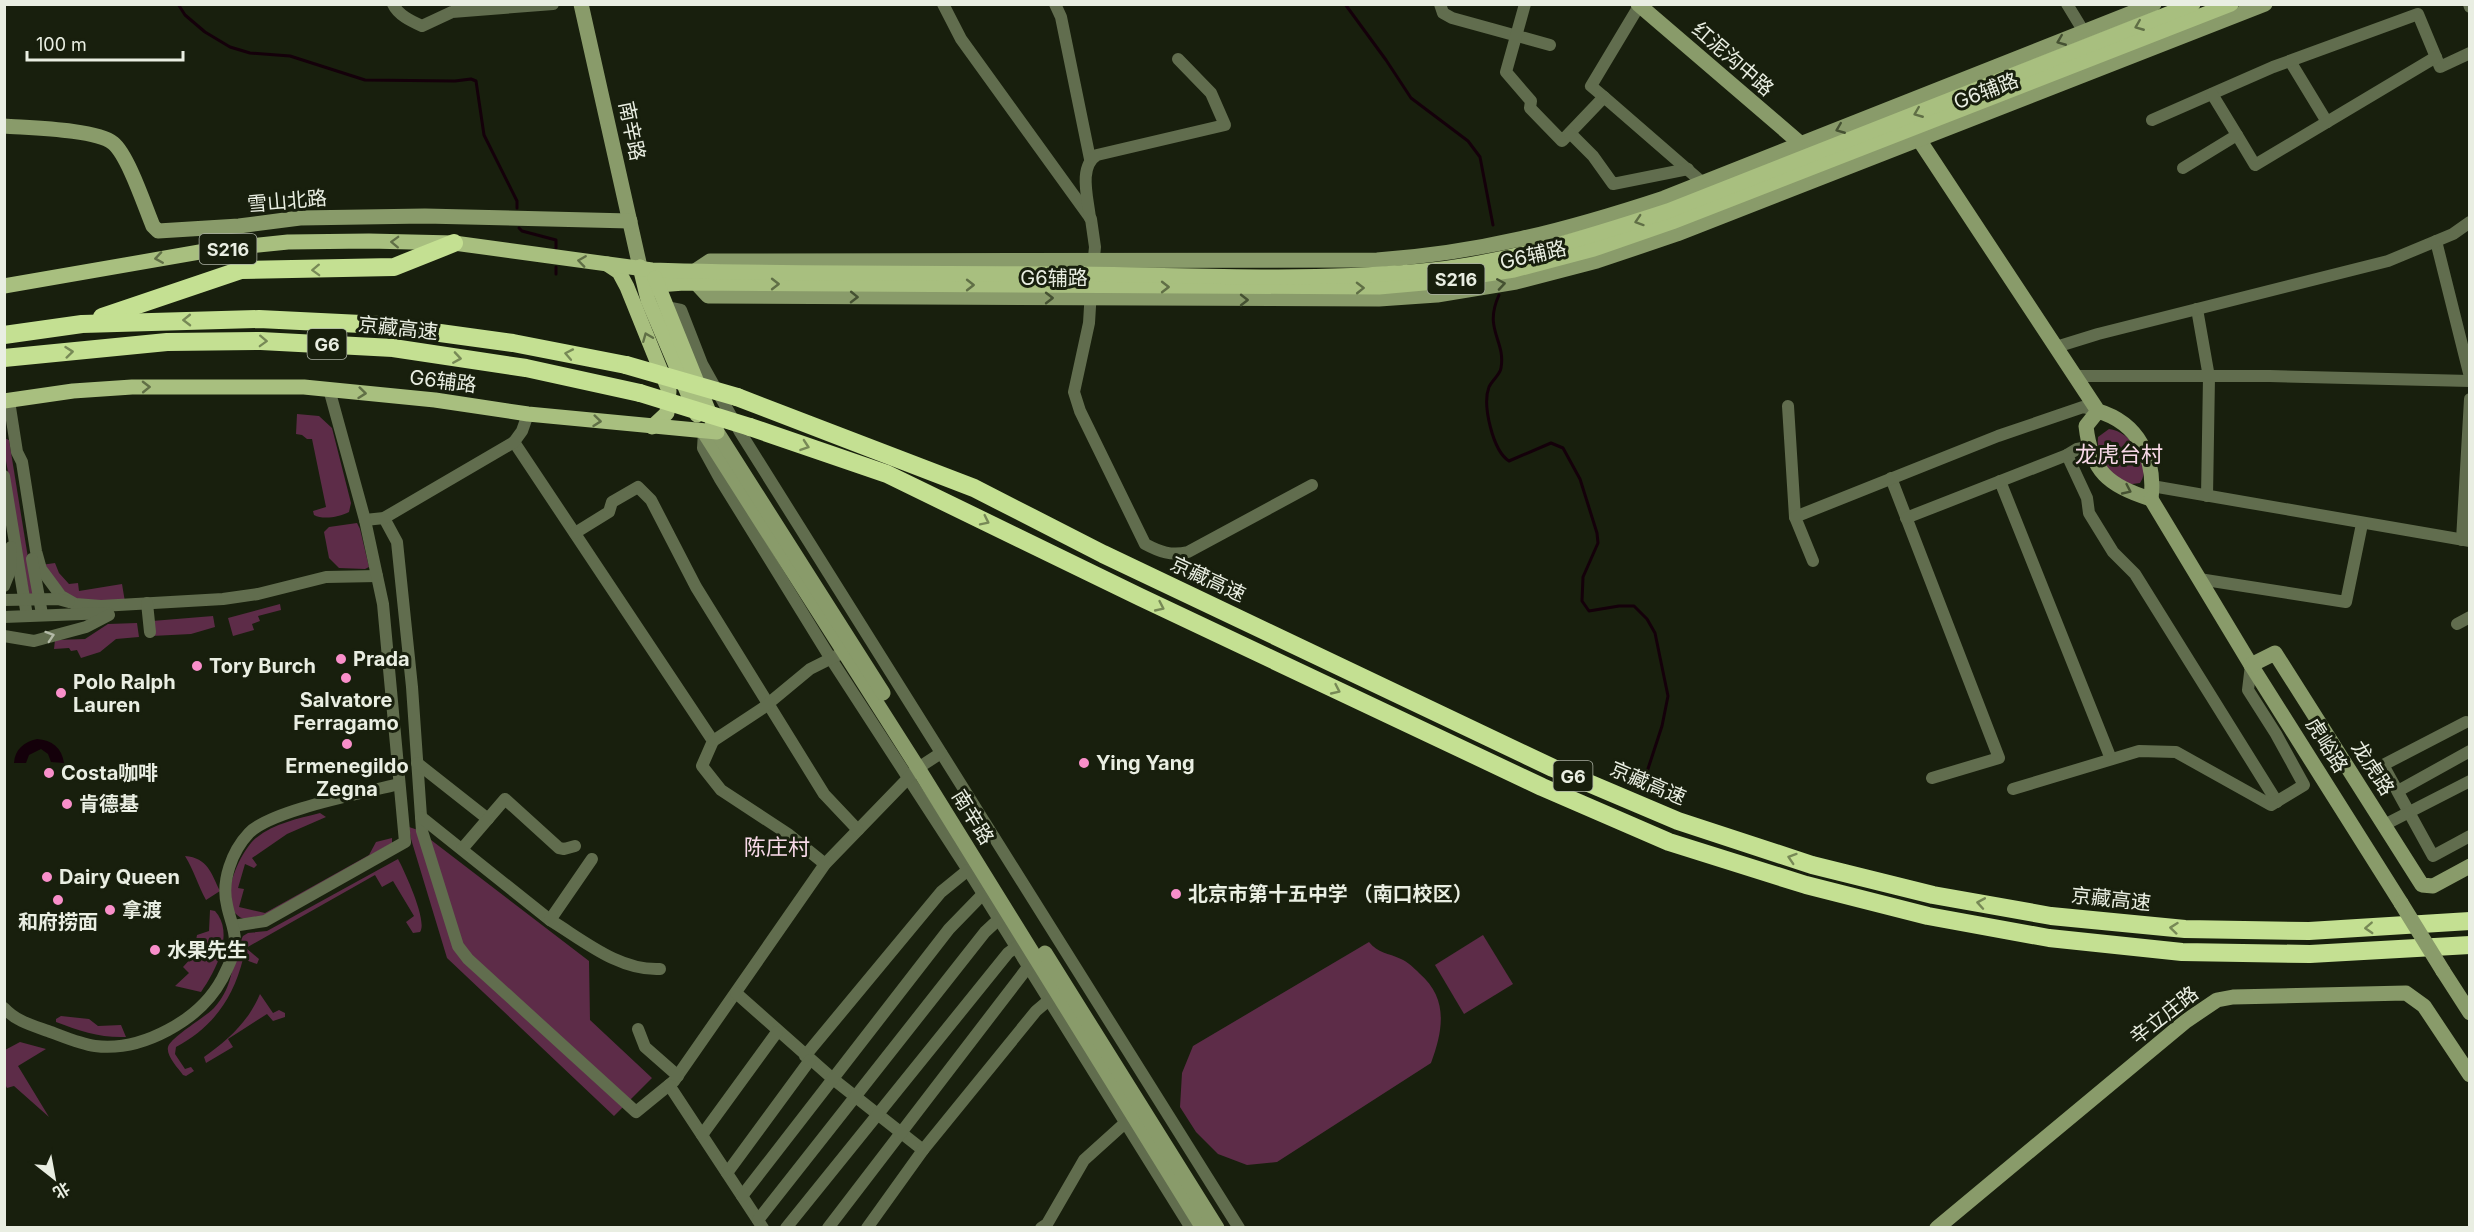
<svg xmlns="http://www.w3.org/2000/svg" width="2474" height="1232" font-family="Inter,'Noto Sans SC',sans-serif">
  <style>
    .green { fill: #5d2c48 }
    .water { fill: #14000a }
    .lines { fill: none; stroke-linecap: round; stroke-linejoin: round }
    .stream { stroke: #14000a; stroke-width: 3 }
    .street { stroke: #616d4e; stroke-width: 12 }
    .secondary { stroke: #899b6a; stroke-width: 15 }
    .primary { stroke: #a8bf7f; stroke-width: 15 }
    .highway { stroke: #c4e092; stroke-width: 18 }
    .secondary-bridge { stroke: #899b6a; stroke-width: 15 }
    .highway-bridge { stroke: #c4e092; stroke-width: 18 }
    .oneway { stroke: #606f46 }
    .oneway2 { stroke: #455132 }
    .oneway3 { stroke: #778956 }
    .oneway4 { stroke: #b3baa7 }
    .poi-dot { fill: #f98fca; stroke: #181f0d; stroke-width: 2 }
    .labels { text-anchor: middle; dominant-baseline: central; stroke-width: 6; stroke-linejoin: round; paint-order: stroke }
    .shield { fill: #181f0d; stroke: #aab0a2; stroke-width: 1.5 }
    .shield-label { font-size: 18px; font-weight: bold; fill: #e9eee2 }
    .street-label { font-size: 20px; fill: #e9eee2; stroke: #181f0d }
    .poi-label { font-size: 20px; font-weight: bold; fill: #e9eee2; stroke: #181f0d; text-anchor: start }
    .quarter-label { font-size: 22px; fill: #f8d9e8; stroke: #181f0d }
  </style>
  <rect width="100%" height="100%" fill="#181f0d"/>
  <g class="green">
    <path d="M297 414 319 416 332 428 351 503 349 512C339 517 323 520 314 515L313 511 326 507 312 439H307L302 435 296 434Z"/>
    <path d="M2109 429C2130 431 2154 464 2140 483L2125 485C2110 471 2096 460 2098 437Z"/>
    <polygon points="4,438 9,440 34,595 29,594 5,455"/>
    <polygon points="357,523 360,529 369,567 365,569 339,568 329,558 324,532 329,527"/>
    <polygon points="55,563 59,573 69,584 78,583 79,591 122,584 125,602 80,601 68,595 41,565"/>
    <polygon points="280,604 281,610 258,616 260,621 252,624 254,630 233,636 228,618"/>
    <polygon points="213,616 215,627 191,634 152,636 152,621"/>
    <polygon points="137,623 139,637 116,639 100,652 81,658 77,650 71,651 69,648 54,649 55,640 85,639 108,624"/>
    <path d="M320 813 326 817 287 834 252 858 257 865 254 868 245 864 238 888 244 889 239 907 265 913 369 855 376 842 392 838V843L262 917C257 918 249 920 244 919 213 908 240 851 256 838 275 823 297 819 320 813Z"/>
    <polygon points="409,827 418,830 589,961 590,1020 652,1078 614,1116 447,958 411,839"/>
    <path d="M185 856C208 858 211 873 220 891L206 900C198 885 194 871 185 856Z"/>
    <path d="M398 859C405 872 428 922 420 932L413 933 406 922 414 916 393 881 382 887 375 875 246 948 259 959 257 964 243 959C233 999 212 1028 176 1047L175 1054 185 1069 191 1067 194 1071 186 1076 183 1075C178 1068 166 1056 168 1047 171 1037 204 1018 214 1008 236 984 230 961 243 936L248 933 267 931Z"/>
    <path d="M210 910 215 911C235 933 216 971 201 992L175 986 189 973 183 967 193 956 197 935 209 931Z"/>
    <polygon points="1483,935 1513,984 1464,1014 1435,965"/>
    <path d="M1369 942C1378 953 1388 953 1401 959 1408 962 1414 968 1419 973 1449 999 1443 1030 1431 1063L1277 1162 1247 1165 1218 1154 1196 1132 1180 1107 1182 1073 1193 1046Z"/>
    <path d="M260 994 273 1013 279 1010 285 1013V1017L273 1021 267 1014 228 1039 233 1047 206 1063 204 1057C229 1039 248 1022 260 994Z"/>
    <path d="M61 1016 89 1019 98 1026 121 1025 126 1037C100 1038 80 1031 56 1022V1019Z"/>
    <polygon points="20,1042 46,1049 18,1066 49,1117 14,1086 7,1088 5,1084 5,1050"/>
  </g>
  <path class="water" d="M37 739C52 740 62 748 64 763L51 762 48 754 41 749 29 755 26 763H14C15 749 24 742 37 739Z"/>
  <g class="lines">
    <g class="stream">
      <polyline points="178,4 185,15 205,32 230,47 250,53 290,56 365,80 455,81 471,79 476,81 484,135 517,201 517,208"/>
      <polyline points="1345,4 1386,60 1411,98 1468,141 1480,157 1493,225"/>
      <polyline points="519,228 522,231 556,240 556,248"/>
      <polyline points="556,274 556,267"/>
      <path d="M1499 295C1483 330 1506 340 1501 368 1500 375 1492 380 1489 387 1482 405 1493 451 1509 461L1551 443 1563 448 1580 479 1597 533 1598 543 1583 577 1582 601 1589 611 1619 606H1634L1647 619 1655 633 1668 696 1662 726 1644 781"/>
    </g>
    <g class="street">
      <path d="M393 4C398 15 411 21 422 26L452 12 553 4"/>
      <polyline points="943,4 961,39 1091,219 1095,247 1093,267"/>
      <polyline points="1055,4 1061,17 1090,159"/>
      <polyline points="1440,4 1443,13 1452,18 1550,45"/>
      <polyline points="1525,4 1506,72 1531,101 1530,108 1562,141 1604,97 1703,183"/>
      <polyline points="2067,4 2084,32"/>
      <polyline points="2469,4 2470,7"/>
      <polyline points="2290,61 2327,122"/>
      <polyline points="1604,97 1591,86 1639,6"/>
      <polyline points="2152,120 2273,67 2418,14 2440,67 2470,53"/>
      <polyline points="1570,133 1593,156 1613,184 1688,169"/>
      <polyline points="2237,135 2255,165 2436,57"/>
      <polyline points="2183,168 2237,135 2212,94"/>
      <path d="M1090 218C1088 198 1078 167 1097 155L1225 125 1211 93 1178 59"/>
      <polyline points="2436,241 2470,377"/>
      <path d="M1091 290 1089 323 1074 392 1080 411 1145 544C1160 552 1171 556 1188 552L1312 485"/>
      <polyline points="666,307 681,310 702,364 740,432 1239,1228"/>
      <polyline points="2197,309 2209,377 2207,496"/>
      <polyline points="2056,347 2098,334 2388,261 2453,234 2470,222"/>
      <polyline points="2075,376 2270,376 2470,381"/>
      <polyline points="9,401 17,452 22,462 36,551 41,569 61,596 75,604 101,606 223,599 258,594 326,577 377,576"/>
      <polyline points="1788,406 1795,517"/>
      <polyline points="704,432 703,448 720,479 831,659 973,878 1191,1228"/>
      <polyline points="514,442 713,741 702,766 721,790 788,834 825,864"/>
      <polyline points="2088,447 2077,449 2067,455 2087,498 2089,513 2113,552 2135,574 2277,802"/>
      <polyline points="4,476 27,616"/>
      <polyline points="1891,478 1999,758 1932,778"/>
      <polyline points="2000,481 2111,759"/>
      <polyline points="2152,486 2470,541"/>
      <polyline points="384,518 397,542 412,687 422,831 458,946 468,959 636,1112 674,1081 825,864 918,768 941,753"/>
      <polyline points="1906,518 2067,455"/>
      <polyline points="365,520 384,518 514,442 522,431 528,414"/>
      <polyline points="575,533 609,512 612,502 638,487 651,500 696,587 824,794 858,830"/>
      <polyline points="2462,540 2470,399"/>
      <polyline points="32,559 42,614"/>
      <polyline points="1813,561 1795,517 1998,436 2083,407 2098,411"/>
      <polyline points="2199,579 2346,602 2362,524"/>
      <polyline points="4,586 10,571 11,547"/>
      <polyline points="4,600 58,599 69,602"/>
      <polyline points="147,603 150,632"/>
      <polyline points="4,617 108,613"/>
      <polyline points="2457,624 2470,617"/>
      <polyline points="4,636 34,641 86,627 109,615"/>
      <polyline points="2466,722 2383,765 2433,856 2470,836"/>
      <polyline points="713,741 763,708 810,669 838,655"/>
      <polyline points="417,763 488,819"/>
      <polyline points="2013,789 2139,751 2176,752 2271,805 2304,785 2276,734 2248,690 2251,665"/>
      <polyline points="2398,791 2470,751"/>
      <polyline points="421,817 550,920"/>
      <polyline points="2384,825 2470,781"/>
      <polyline points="462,849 505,799 559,848 564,849 575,846"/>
      <path d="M592 859 550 920C583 940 619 971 660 969"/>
      <polyline points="233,926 265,921 405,842 383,604 365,520 329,389"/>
      <polyline points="736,993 833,1079 923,1150"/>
      <path d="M4 1008C16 1021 31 1025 48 1031 62 1036 80 1044 95 1046 142 1052 200 1020 222 979 228 967 235 954 235 941 235 928 229 917 227 905 221 881 232 851 249 833 271 810 364 793 399 784"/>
      <polyline points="638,1029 645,1047 678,1076"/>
      <polyline points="805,1056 941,892 968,870"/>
      <polyline points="669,1085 763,1228"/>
      <polyline points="702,1135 777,1032"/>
      <polyline points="727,1173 810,1060"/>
      <polyline points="742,1196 949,929 983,894"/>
      <polyline points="758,1220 985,932 999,919"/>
      <polyline points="786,1228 1008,953 1016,947"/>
      <polyline points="828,1228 1028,967"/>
      <polyline points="867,1228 923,1150 1036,1011 1049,1000"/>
      <polyline points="1041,1228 1047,1224 1084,1160 1125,1123"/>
    </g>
    <g class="secondary">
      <polyline points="581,4 640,267"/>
      <polyline points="1638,4 1801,144"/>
      <path d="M4 126C28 128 96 129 113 143 128 155 145 207 153 226L158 231 239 226 300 218 425 216 630 221"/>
      <path d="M1914 132 2098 411C2138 423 2156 458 2151 499 2108 486 2091 471 2086 426L2098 411"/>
      <path d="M695 271 710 261 1377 260C1479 253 1567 230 1664 198L2154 4"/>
      <polyline points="696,283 708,296 1379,299 1437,295 1516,282 1597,261 1677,234 2265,4"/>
      <polyline points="704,432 918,768 1203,1228"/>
      <polyline points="717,432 883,693"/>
      <polyline points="2151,499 2251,665 2401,903"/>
      <polyline points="2251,665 2275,653 2422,885 2433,886 2470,866"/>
      <polyline points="1045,953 1217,1228"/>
      <polyline points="2443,971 2470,1013"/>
      <polyline points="1937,1228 2186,1021 2217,1000 2233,997 2406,993 2424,1006 2470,1075"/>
    </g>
    <g class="primary">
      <polyline points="607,264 619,272 627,287 669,391 667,413 652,427"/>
      <polyline points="640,267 658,285 684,283 1379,287 1435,282 1514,270 1594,249 1672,222 2231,4"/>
      <polyline points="640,267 648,300 697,415"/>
      <path d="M4 286 211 250 288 242 369 241 454 243 652 270 684 271C815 274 946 273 1078 274 1195 275 1315 282 1432 270 1513 261 1591 236 1668 211L2193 4"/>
      <polyline points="4,401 73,391 132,387 304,387 435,400 528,414 717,432 655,278"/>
    </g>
    <g class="highway">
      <polyline points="102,317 241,270 394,267 454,243"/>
      <polyline points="4,335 82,324 259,319 382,325 513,343 626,365"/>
      <polyline points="4,358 167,342 261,341 393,348 526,368 640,393"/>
      <polyline points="737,397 974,488 1103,554 1553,768 1678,821 1812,865 1933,895 2051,916 2185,929 2309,931 2470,921"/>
      <polyline points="750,427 887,474 1140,597 1542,787 1669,842 1806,885 1928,916 2049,938 2182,952 2310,954 2470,945"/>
    </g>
    <polyline class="secondary-bridge" points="2401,903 2443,971"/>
    <g class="highway-bridge">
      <polyline points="626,365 737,397"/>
      <polyline points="640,393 750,427"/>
    </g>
  </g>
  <defs><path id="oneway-chevron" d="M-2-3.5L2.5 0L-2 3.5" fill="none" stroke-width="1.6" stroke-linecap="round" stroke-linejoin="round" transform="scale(1.5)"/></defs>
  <g class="oneway">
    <use href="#oneway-chevron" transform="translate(2139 26) rotate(158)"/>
    <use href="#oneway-chevron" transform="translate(1918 113) rotate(158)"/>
    <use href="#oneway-chevron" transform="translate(1639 221) rotate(162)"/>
    <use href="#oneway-chevron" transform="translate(395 242) rotate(-178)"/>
    <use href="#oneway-chevron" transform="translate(159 258) rotate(171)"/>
    <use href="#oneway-chevron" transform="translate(582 261) rotate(-172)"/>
    <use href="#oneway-chevron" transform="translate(775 284)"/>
    <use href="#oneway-chevron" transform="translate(970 285)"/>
    <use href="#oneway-chevron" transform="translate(1165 287)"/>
    <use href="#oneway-chevron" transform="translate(1360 288) rotate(-1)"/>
    <use href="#oneway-chevron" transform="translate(647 337) rotate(-112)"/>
    <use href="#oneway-chevron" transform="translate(146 387) rotate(-1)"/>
    <use href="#oneway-chevron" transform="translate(362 393) rotate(6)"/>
    <use href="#oneway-chevron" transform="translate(597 421) rotate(6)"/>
  </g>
  <g class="oneway2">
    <use href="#oneway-chevron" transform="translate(2061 41) rotate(158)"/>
    <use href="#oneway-chevron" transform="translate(1840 129) rotate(158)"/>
    <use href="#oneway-chevron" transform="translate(1501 284) rotate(-9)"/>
    <use href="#oneway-chevron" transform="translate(854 297) rotate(1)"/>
    <use href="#oneway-chevron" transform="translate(1049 298)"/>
    <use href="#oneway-chevron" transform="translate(1244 300)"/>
    <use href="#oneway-chevron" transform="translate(2127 490) rotate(25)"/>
  </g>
  <g class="oneway3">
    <use href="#oneway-chevron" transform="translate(316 270) rotate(178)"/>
    <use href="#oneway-chevron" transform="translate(187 320) rotate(179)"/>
    <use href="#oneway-chevron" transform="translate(263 341) rotate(2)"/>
    <use href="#oneway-chevron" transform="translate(69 352) rotate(-6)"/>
    <use href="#oneway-chevron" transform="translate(569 354) rotate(-169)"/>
    <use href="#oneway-chevron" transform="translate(457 358) rotate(9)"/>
    <use href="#oneway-chevron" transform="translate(805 446) rotate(19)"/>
    <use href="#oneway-chevron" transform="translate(985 521) rotate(26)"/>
    <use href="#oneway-chevron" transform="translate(1160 607) rotate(25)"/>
    <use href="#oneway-chevron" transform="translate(1336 690) rotate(25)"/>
    <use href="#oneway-chevron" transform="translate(1792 858) rotate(-162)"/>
    <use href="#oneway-chevron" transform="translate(1981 903) rotate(-170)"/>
    <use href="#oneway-chevron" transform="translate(2174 928) rotate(-174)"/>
    <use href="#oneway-chevron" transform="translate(2369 928) rotate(177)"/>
  </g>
  <use class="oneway4" href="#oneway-chevron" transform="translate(50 636) rotate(-18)"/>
  <g class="poi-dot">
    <circle cx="341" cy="659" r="6"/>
    <circle cx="197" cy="666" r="6"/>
    <circle cx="346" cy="678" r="6"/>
    <circle cx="61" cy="693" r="6"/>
    <circle cx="347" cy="744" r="6"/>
    <circle cx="1084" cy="763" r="6"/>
    <circle cx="49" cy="773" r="6"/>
    <circle cx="67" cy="804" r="6"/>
    <circle cx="47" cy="877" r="6"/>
    <circle cx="1176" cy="894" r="6"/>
    <circle cx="58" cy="900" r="6"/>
    <circle cx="110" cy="910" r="6"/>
    <circle cx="155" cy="950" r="6"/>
  </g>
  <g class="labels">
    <g class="shield">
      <rect x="199.5" y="234" width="57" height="30" rx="4.5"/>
      <rect x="1427.5" y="264" width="57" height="30" rx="4.5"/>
      <rect x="307.5" y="329" width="39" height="30" rx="4.5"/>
      <rect x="1553.5" y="761" width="39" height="30" rx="4.5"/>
    </g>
    <g class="shield-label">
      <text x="228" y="249">S216</text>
      <text x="1456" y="279">S216</text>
      <text x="327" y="344">G6</text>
      <text x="1573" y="776">G6</text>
    </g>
    <g class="street-label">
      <text transform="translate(1733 59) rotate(41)">红泥沟中路</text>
      <text transform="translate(1986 91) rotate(-21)">G6辅路</text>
      <text transform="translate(632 131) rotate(78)">南辛路</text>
      <text transform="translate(287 201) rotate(-5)">雪山北路</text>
      <text transform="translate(1533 255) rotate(-13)">G6辅路</text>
      <text x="1054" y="278">G6辅路</text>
      <text transform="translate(398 328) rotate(6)">京藏高速</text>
      <text transform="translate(443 381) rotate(7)">G6辅路</text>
      <text transform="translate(1208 579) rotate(25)">京藏高速</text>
      <text transform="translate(2327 745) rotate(58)">虎峪路</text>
      <text transform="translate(2373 768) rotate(57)">龙虎路</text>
      <text transform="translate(1648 783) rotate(23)">京藏高速</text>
      <text transform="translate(973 817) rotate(58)">南辛路</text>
      <text transform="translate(2111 899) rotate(6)">京藏高速</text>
      <text transform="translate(2164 1015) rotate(-38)">辛立庄路</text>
    </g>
    <g class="poi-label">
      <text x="353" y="659">Prada</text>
      <text x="209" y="666">Tory Burch</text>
      <text x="73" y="682">Polo Ralph<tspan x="73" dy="23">Lauren</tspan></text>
      <text x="346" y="700" text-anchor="middle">Salvatore<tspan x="346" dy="23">Ferragamo</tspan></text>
      <text x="1096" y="763">Ying Yang</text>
      <text x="347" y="766" text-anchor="middle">Ermenegildo<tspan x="347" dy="23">Zegna</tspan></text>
      <text x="61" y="773">Costa咖啡</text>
      <text x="79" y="804">肯德基</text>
      <text x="59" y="877">Dairy Queen</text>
      <text x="1188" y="894">北京市第十五中学 （南口校区）</text>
      <text x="122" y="910">拿渡</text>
      <text x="58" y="922" text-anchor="middle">和府捞面</text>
      <text x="167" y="950">水果先生</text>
    </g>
    <g class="quarter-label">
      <text x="2119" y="454">龙虎台村</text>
      <text x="777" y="847">陈庄村</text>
    </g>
  </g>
  <rect width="2474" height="1232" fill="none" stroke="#e9eee2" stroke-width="12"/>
  <g transform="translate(54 1178) rotate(149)" stroke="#181f0d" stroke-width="4.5" paint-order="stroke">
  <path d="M0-4.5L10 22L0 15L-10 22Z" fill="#e9eee2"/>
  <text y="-9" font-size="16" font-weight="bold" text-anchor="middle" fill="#e9eee2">北</text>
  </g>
  <path d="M27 51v9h156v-9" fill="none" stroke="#e9eee2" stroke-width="3"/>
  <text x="36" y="51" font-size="18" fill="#e9eee2" stroke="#181f0d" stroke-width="4.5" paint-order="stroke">100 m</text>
</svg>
